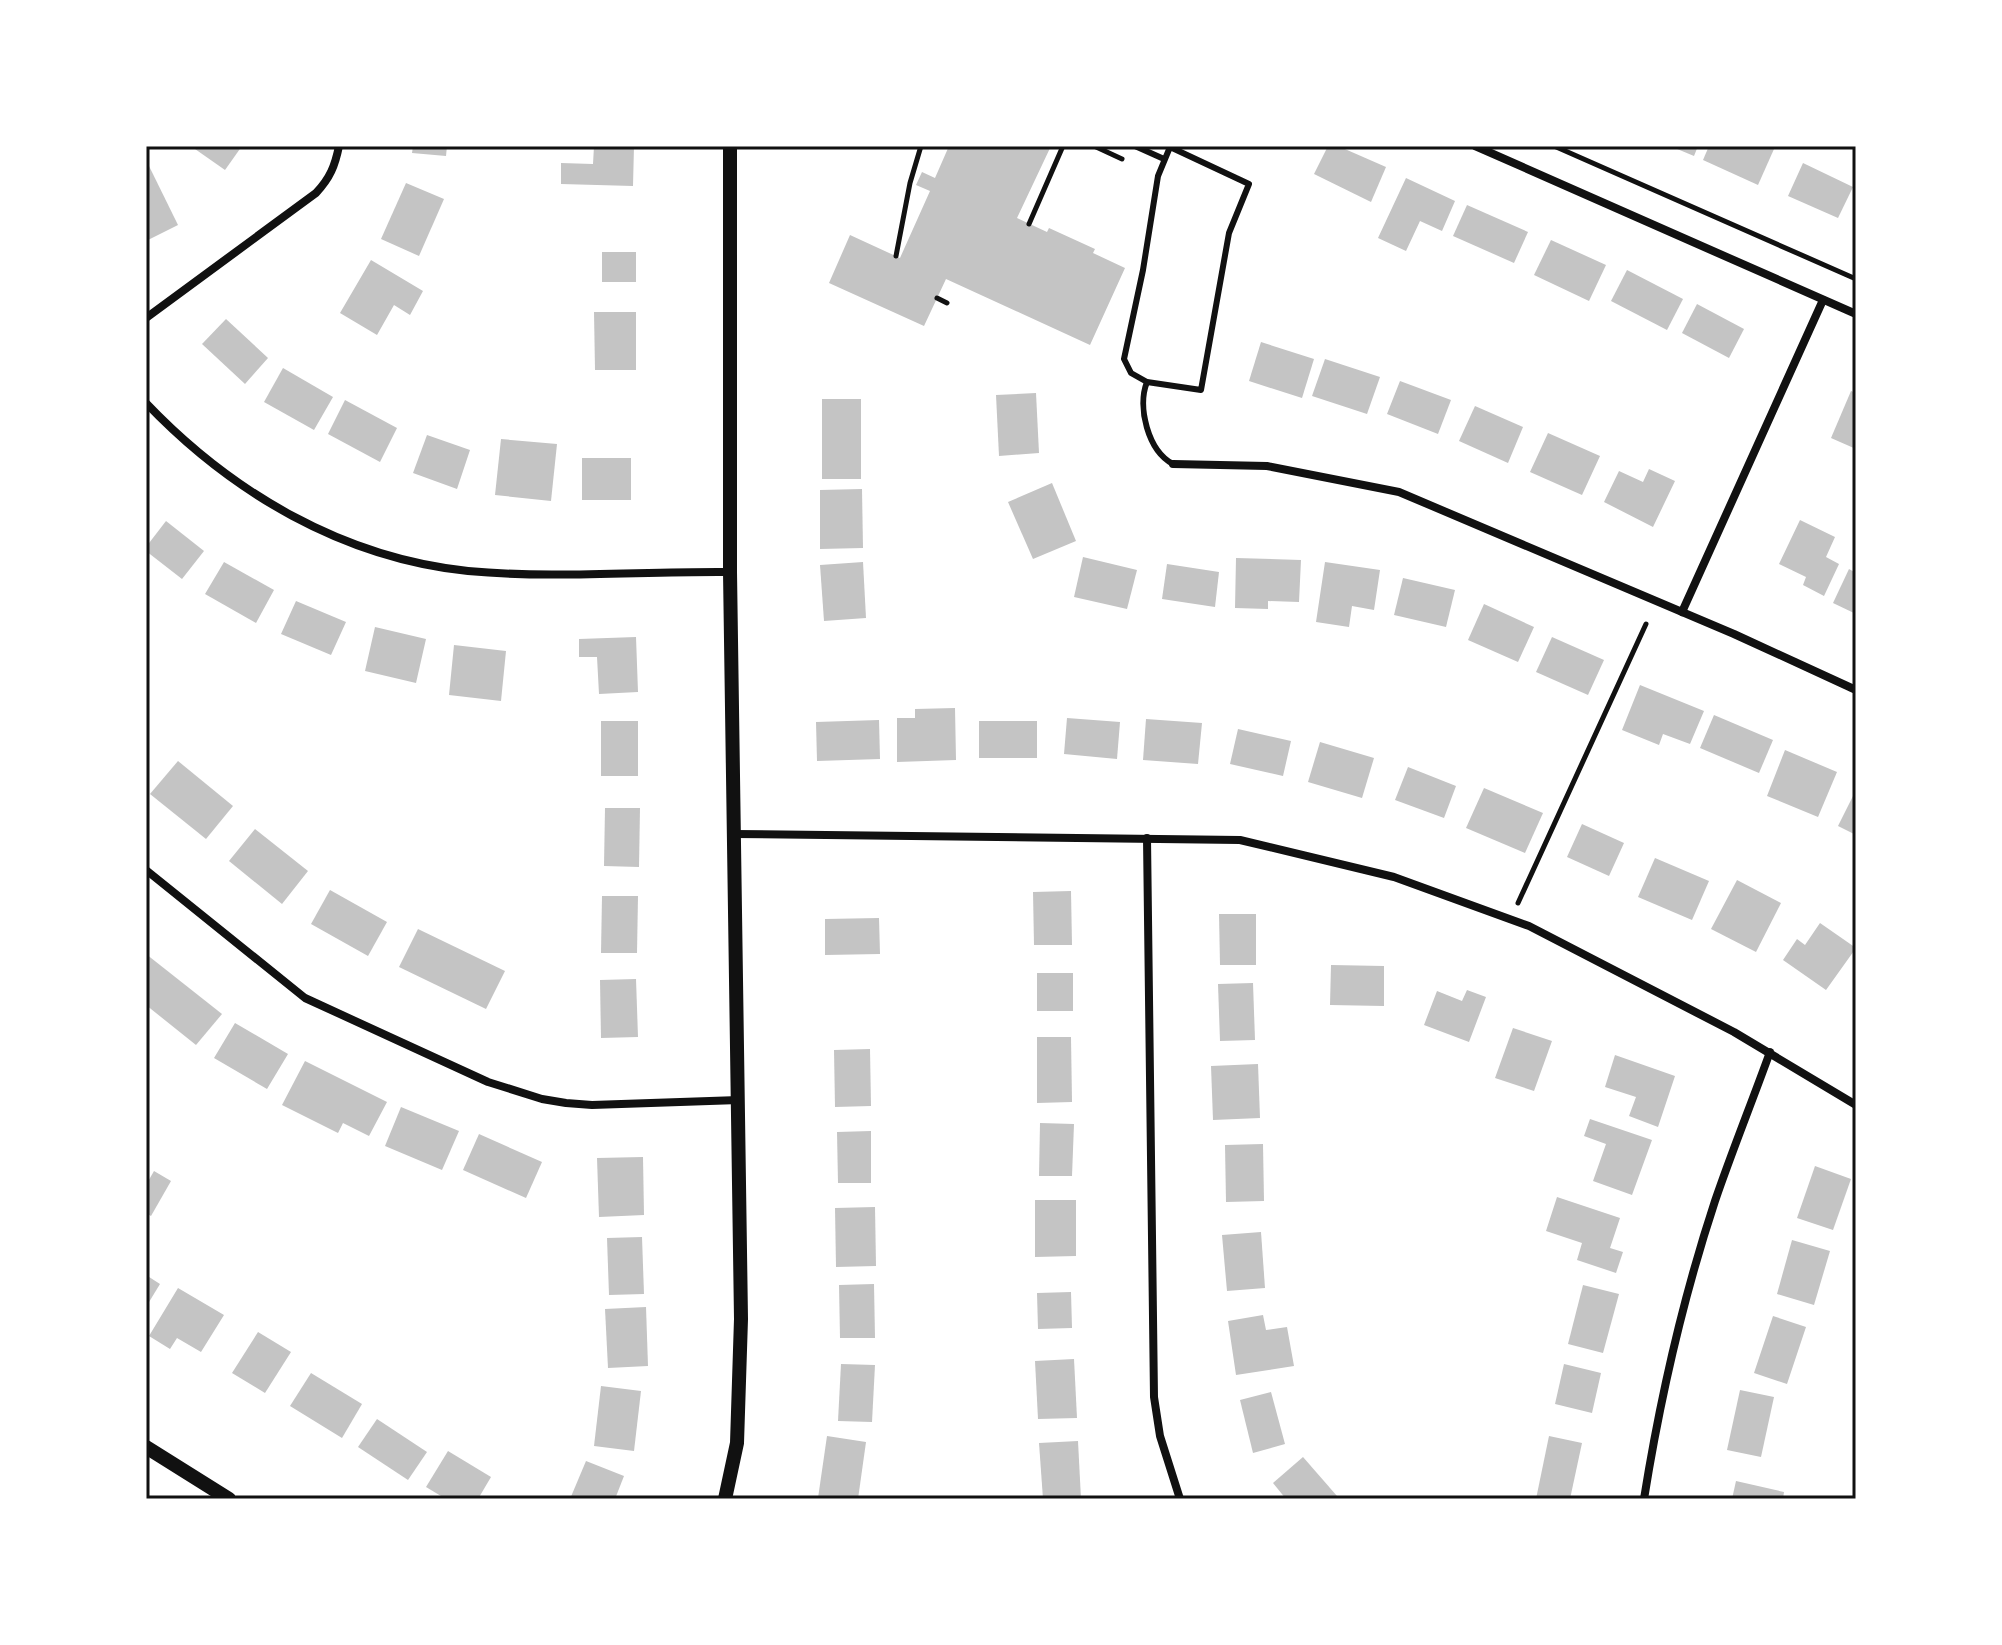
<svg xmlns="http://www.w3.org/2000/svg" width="2002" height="1645" font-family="'Sofia Sans Condensed',sans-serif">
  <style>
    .building { fill: #c4c4c4 }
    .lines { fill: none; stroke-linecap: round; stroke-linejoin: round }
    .path { stroke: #111; stroke-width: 5 }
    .service { stroke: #111; stroke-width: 6 }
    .minor { stroke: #111; stroke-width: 8 }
    .tertiary { stroke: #111; stroke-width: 14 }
    .neatline { fill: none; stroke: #111; stroke-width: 3 }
  </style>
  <rect width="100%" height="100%" fill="#fff"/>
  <g class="building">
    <polygon points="197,146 242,146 225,170 195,149"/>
    <polygon points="413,146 447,146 446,156 412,153"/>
    <polygon points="594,146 634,146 633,186 561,184 561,163 593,164"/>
    <polygon points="949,146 1051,146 1017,218 1047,232 1049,228 1095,249 1093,253 1125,268 1090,345 946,279 924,326 829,283 850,235 900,258 930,191 916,185 922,172 935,178"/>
    <polygon points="1328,146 1338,146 1386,167 1371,202 1314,174"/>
    <polygon points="1670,146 1698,146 1694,156"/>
    <polygon points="1709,146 1767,146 1774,149 1758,185 1703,160"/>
    <polygon points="1803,163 1853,187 1838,218 1788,196"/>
    <polygon points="148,164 178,225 146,241 146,165"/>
    <polygon points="1406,178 1455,201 1442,231 1420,221 1406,251 1378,238"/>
    <polygon points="406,183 444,199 419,256 381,239"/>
    <polygon points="1467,205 1528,232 1514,263 1453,236"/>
    <polygon points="1551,240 1606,265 1589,301 1534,275"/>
    <rect x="602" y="252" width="34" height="30"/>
    <polygon points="371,260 423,291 410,315 394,305 377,335 340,313"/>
    <polygon points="1627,270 1683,299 1667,330 1611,301"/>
    <polygon points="1697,304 1744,329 1729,358 1682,333"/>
    <polygon points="594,312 636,312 636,370 595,370"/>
    <polygon points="226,319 268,358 245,384 202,344"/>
    <polygon points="1261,342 1314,359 1302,398 1249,381"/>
    <polygon points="1325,359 1380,377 1367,414 1312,396"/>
    <polygon points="283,368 333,397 314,430 264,402"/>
    <polygon points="1400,381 1451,400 1438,434 1387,414"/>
    <polygon points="1851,391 1856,393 1856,449 1831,438"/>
    <polygon points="1036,393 1039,453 999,456 996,395"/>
    <rect x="822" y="399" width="39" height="80"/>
    <polygon points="345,400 397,428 380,462 328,434"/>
    <polygon points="1475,406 1523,427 1508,463 1459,441"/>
    <polygon points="1548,433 1600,456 1582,495 1530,472"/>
    <polygon points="427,435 470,450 457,489 413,473"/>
    <polygon points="501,439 557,444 551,501 495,495"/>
    <rect x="582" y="458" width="49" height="42"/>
    <polygon points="1649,469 1675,481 1653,527 1604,502 1619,471 1643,482"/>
    <polygon points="1052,483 1076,541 1033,559 1008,502"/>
    <polygon points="862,489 863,548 820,549 820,490"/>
    <polygon points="1800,520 1835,537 1826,557 1839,564 1824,596 1803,585 1806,577 1779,564"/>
    <polygon points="166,521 204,551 182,579 146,551 146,547"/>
    <polygon points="1083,557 1137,570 1127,609 1074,597"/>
    <polygon points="1236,558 1301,560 1299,602 1268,601 1268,609 1235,608"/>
    <polygon points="224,562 274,590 256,623 205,594"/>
    <polygon points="863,562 866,618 824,621 820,565"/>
    <polygon points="1325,562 1380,570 1374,610 1352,606 1349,627 1316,622"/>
    <polygon points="1167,564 1219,572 1215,607 1162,599"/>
    <polygon points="1849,569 1856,573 1856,614 1833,603"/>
    <polygon points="1403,578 1455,590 1446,627 1394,615"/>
    <polygon points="296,601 346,622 331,655 281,634"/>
    <polygon points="1484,604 1534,627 1518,662 1468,640"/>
    <polygon points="375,627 426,639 416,683 365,671"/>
    <polygon points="636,637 638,692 599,694 597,657 579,657 579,639"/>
    <polygon points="1552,637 1604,660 1588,695 1536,672"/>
    <polygon points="454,645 506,651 501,701 449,695"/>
    <polygon points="1640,685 1704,711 1690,744 1663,734 1659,745 1622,730"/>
    <polygon points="955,708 956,760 897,762 897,718 915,718 915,709"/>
    <polygon points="1714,715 1773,740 1759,773 1700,748"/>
    <polygon points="1067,718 1120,722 1117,759 1064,754"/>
    <polygon points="1146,719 1202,723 1198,764 1143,760"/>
    <polygon points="879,720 880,759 817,761 816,722"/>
    <rect x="601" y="721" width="37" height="55"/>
    <rect x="979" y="721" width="58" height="37"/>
    <polygon points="1238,729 1291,741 1283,776 1230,764"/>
    <polygon points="1320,742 1374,758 1362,798 1308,782"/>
    <polygon points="1785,750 1837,772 1818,817 1767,796"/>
    <polygon points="178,761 233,806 206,839 150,794"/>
    <polygon points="1408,767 1456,786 1444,818 1395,800"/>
    <polygon points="1484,788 1543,813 1525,853 1466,828"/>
    <polygon points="1856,790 1856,835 1838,826"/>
    <polygon points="605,808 640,808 639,867 604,866"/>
    <polygon points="1582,824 1624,843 1609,876 1567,857"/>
    <polygon points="255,829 308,871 282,904 229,861"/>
    <polygon points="1655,858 1709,881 1692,920 1638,897"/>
    <polygon points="1737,880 1781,903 1756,952 1711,929"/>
    <polygon points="330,890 387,922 368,956 311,924"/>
    <polygon points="1071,891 1072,945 1034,945 1033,892"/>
    <polygon points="602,896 638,896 637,953 601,953"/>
    <polygon points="1219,914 1256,914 1256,965 1220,965"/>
    <polygon points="879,918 880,954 825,955 825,919"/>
    <polygon points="1820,923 1856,948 1826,990 1783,960 1797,939 1805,945"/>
    <polygon points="418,929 505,971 486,1009 399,967"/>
    <polygon points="146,954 222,1014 196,1045 146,1005"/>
    <polygon points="1331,965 1384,966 1384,1006 1330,1005"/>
    <rect x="1037" y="973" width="36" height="38"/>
    <polygon points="636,979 638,1037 601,1038 600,980"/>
    <polygon points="1253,983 1255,1040 1220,1041 1218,984"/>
    <polygon points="1467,990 1486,997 1469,1042 1424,1025 1437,991 1462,1001"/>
    <polygon points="235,1023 288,1054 267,1089 214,1058"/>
    <polygon points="1513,1028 1552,1041 1534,1091 1495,1078"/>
    <polygon points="1037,1037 1071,1037 1072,1102 1037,1103"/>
    <polygon points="870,1049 871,1106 835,1107 834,1050"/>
    <polygon points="1615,1055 1675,1076 1658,1127 1629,1116 1636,1097 1605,1087"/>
    <polygon points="305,1061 387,1102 369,1136 343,1123 338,1133 282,1105"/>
    <polygon points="1258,1064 1260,1118 1213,1120 1211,1066"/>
    <polygon points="401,1107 459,1131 442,1170 385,1146"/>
    <polygon points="1590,1119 1652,1140 1632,1195 1593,1181 1606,1144 1584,1136"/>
    <polygon points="1040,1123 1074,1124 1072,1176 1039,1176"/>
    <polygon points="871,1131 871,1183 838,1183 837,1132"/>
    <polygon points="479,1134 542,1162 526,1198 463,1170"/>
    <polygon points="1263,1144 1264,1201 1226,1202 1225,1145"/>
    <polygon points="643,1157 644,1215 599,1217 597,1158"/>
    <polygon points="1815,1166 1851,1179 1833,1230 1797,1218"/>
    <polygon points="154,1171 171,1181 151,1216 146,1213 146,1185"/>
    <polygon points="1557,1197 1620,1218 1610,1248 1623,1252 1616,1273 1577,1260 1582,1243 1546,1231"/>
    <polygon points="1035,1200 1076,1200 1076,1256 1035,1257"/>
    <polygon points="875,1207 876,1266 836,1267 835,1208"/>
    <polygon points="1261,1232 1265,1288 1227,1291 1222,1235"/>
    <polygon points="642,1237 644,1294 609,1295 607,1238"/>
    <polygon points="1792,1240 1830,1251 1814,1305 1777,1294"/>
    <polygon points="146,1275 160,1284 146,1307"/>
    <polygon points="874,1284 875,1338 840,1338 839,1285"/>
    <polygon points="1583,1285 1619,1294 1603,1353 1568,1344"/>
    <polygon points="178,1288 224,1315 201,1352 177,1338 170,1349 149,1336"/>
    <polygon points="1071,1292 1072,1328 1038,1329 1037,1293"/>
    <polygon points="646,1307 648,1366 608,1368 605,1309"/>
    <polygon points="1263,1315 1266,1330 1287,1327 1294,1366 1236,1375 1228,1321"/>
    <polygon points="1773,1316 1806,1327 1787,1384 1754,1373"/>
    <polygon points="258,1332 291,1352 265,1393 232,1373"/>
    <polygon points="1074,1359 1077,1418 1038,1419 1035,1361"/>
    <polygon points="841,1364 875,1365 872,1422 838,1421"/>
    <polygon points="1564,1364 1601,1373 1592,1413 1555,1404"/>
    <polygon points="311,1373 362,1404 342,1438 290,1406"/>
    <polygon points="601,1386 641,1391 634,1451 594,1446"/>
    <polygon points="1740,1390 1774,1397 1761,1457 1727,1450"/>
    <polygon points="1271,1392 1285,1444 1253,1453 1240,1400"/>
    <polygon points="377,1419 427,1452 408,1480 358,1447"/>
    <polygon points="827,1436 866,1442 858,1499 818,1498"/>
    <polygon points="1549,1436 1582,1443 1570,1499 1536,1499"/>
    <polygon points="1078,1441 1081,1499 1043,1499 1039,1443"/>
    <polygon points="448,1451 491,1477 478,1499 446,1499 426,1487"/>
    <polygon points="1303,1457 1337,1496 1333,1499 1286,1499 1273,1483"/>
    <polygon points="586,1461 624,1476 615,1499 570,1499"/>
    <polygon points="1736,1481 1784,1492 1783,1499 1732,1499"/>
  </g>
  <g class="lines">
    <g class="path">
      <polyline points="1094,146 1122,159"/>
      <polyline points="1554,146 1856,279"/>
      <polyline points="1029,224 1063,146"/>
      <polyline points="896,256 910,183 921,146"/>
      <polyline points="937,298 947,303"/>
      <polyline points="1518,903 1646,624"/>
    </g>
    <g class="service">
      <polyline points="1135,146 1164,159"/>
      <polyline points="1170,147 1249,184 1229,233 1201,390 1147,382 1131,373 1124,359 1143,270 1158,176 1170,147 1170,146"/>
      <path d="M1147 382C1137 407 1148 451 1173 464"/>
    </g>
    <g class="minor">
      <polyline points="1475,146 1856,314"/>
      <path d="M146 318 316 193C330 178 335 166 339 146"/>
      <path d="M146 403C232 493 343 558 468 571 555 579 643 571 730 572"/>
      <polyline points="1173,464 1267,466 1399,492 1734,634 1856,690"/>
      <polyline points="1682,612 1823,300"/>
      <polyline points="734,834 1240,840 1394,877 1529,926 1734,1032 1856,1105"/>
      <polyline points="1147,838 1154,1397 1160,1436 1180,1499"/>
      <polyline points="146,870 305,998 488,1082 542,1099 566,1103 592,1105 739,1100"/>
      <path d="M1644 1499C1660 1399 1683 1298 1715 1201 1732 1151 1752 1102 1770 1052"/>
    </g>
    <g class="tertiary">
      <polyline points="146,1447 229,1499"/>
      <polyline points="725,1499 737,1443 741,1319 730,572 730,146"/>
    </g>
  </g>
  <rect width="2002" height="1645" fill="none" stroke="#ffffff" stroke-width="296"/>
  <rect x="148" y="148" width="1706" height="1349" class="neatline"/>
</svg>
